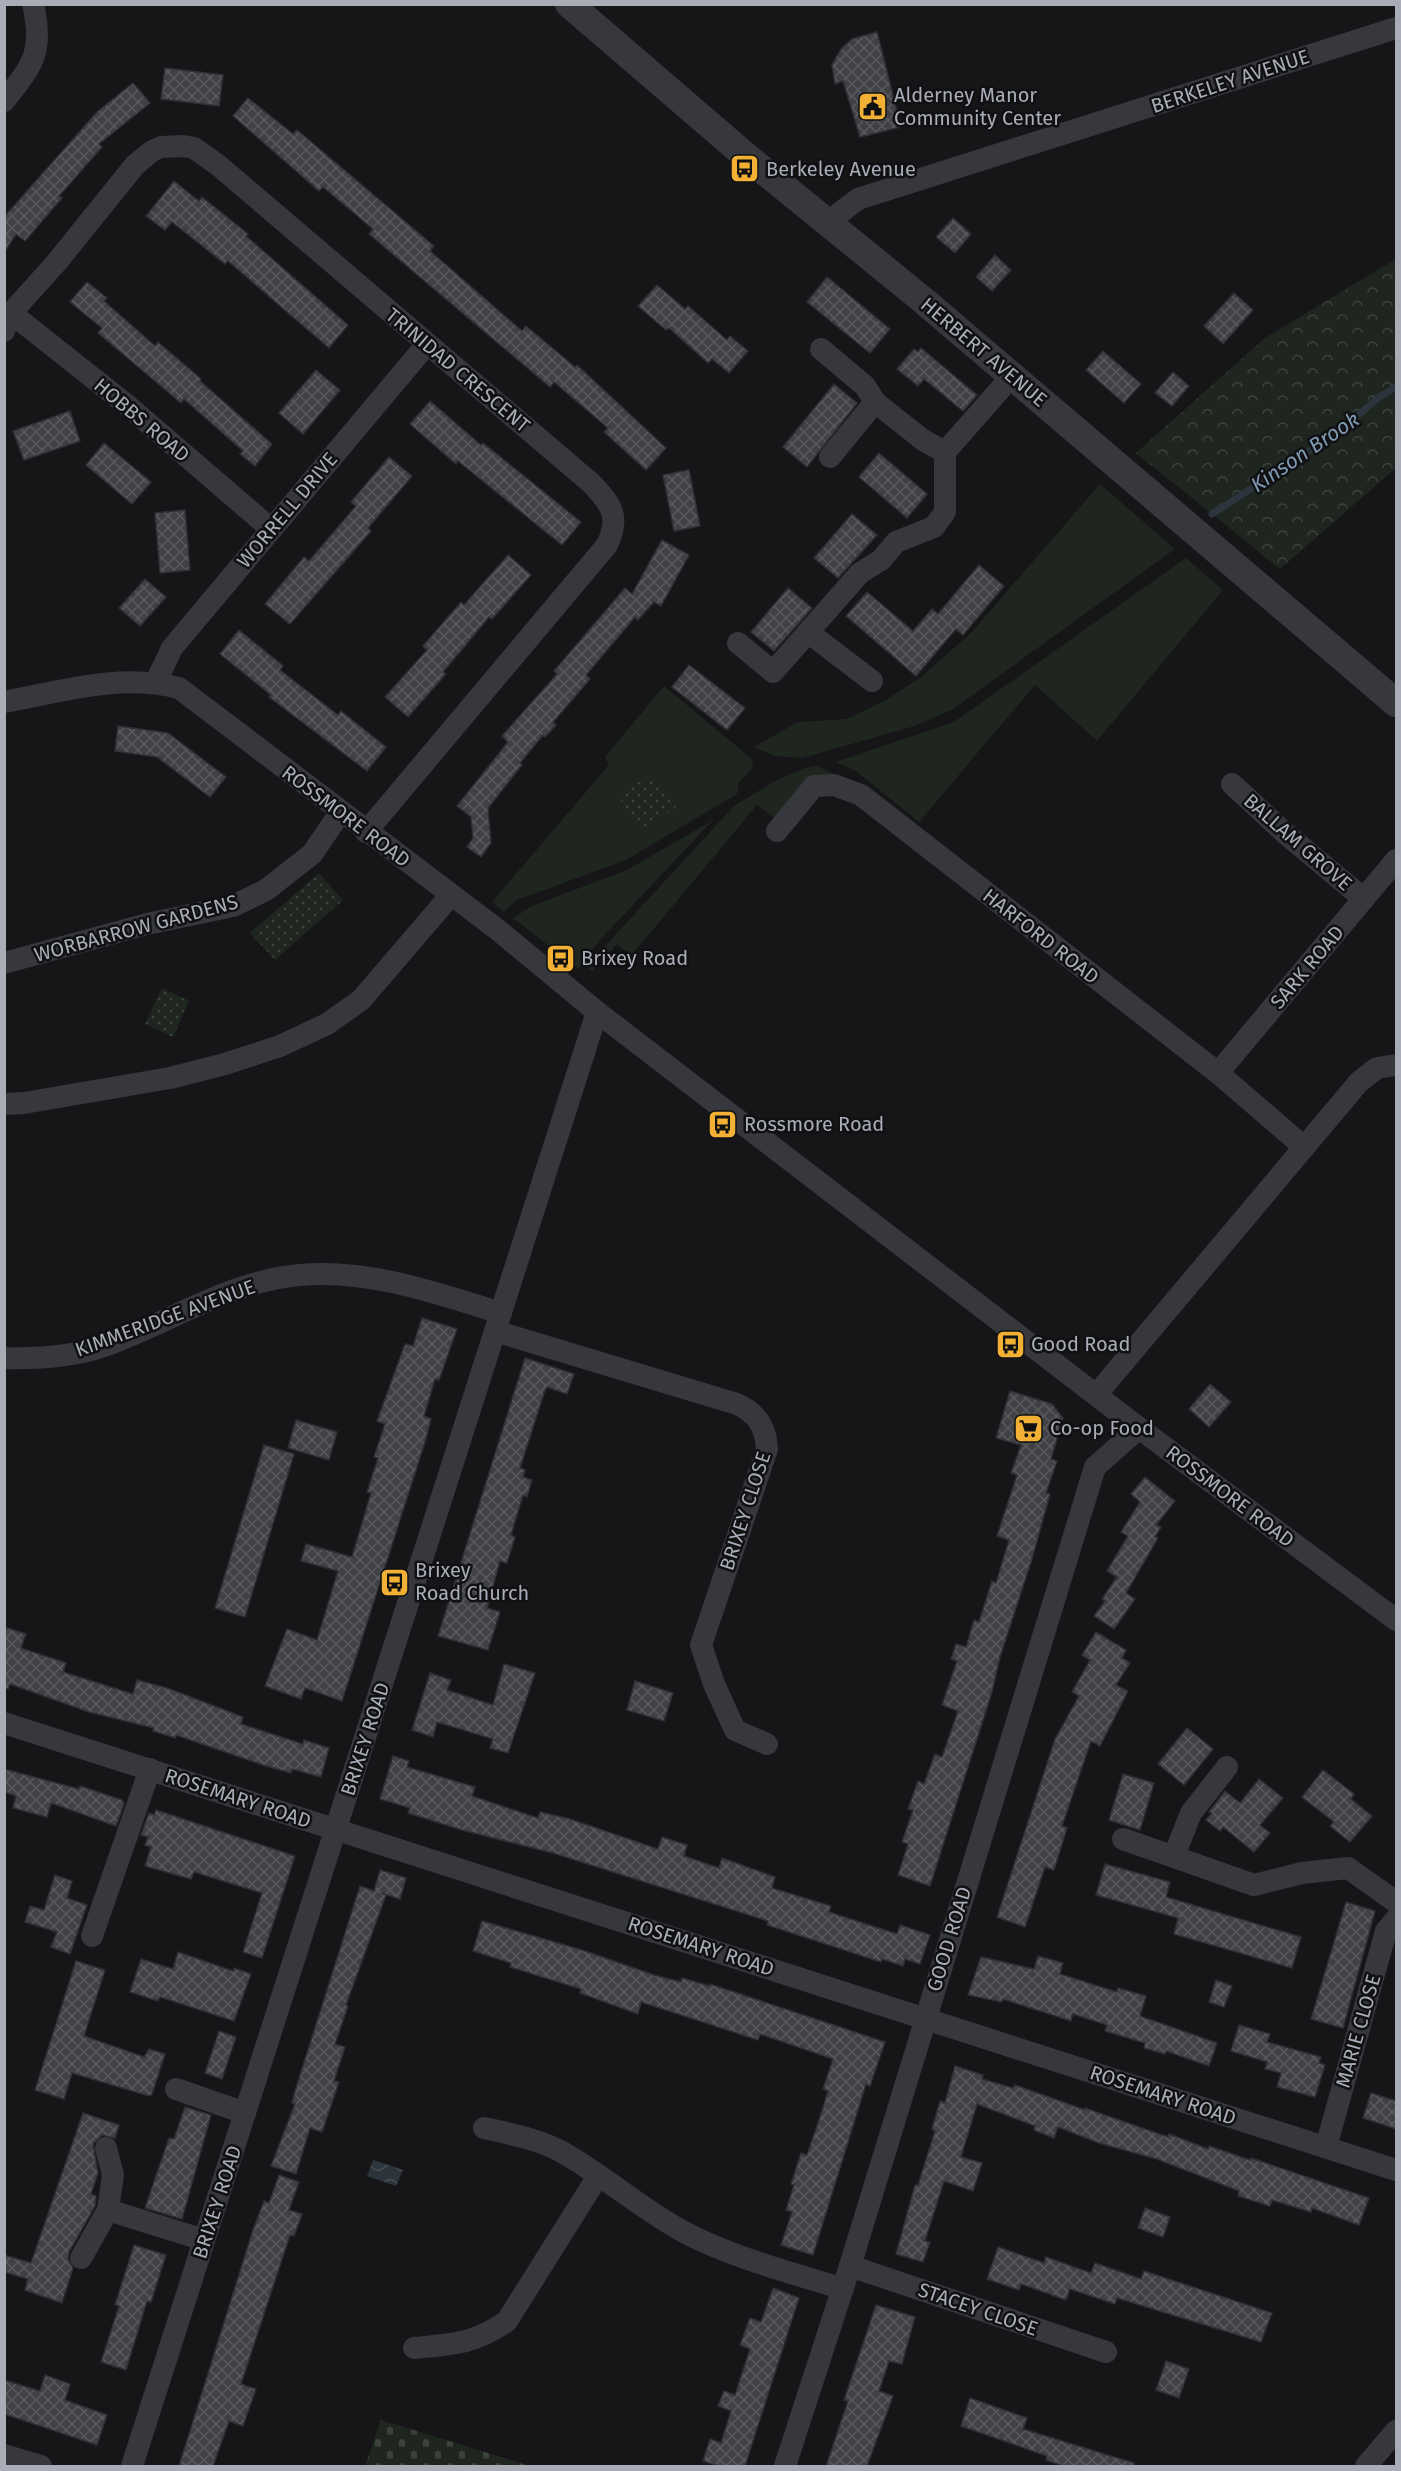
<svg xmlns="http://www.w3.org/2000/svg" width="1401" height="2471" font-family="'Fira Sans',sans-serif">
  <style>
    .grass { fill: #1e261f }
    .forest { fill: url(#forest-crowns) }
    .cemetery { fill: url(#cemetery-stones) }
    .park { fill: url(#park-dots) }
    .water { fill: url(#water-waves) }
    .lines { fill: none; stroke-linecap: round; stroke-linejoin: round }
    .stream { stroke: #2c353c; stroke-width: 7 }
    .building { fill: url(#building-cross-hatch); stroke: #303034; stroke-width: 1.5 }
    .minor { stroke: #37383d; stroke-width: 22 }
    .tertiary { stroke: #37383d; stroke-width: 28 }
    .labels { text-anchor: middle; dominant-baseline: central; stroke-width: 5; stroke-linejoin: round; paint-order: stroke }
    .street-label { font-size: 20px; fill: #a8adb8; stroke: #111113 }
    .poi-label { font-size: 20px; fill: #a8adb8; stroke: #111113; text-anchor: start }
    .water-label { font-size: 21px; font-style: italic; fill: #7f9bb3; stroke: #111113 }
  </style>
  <defs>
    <pattern id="forest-crowns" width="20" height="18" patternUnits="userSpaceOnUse" patternTransform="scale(1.5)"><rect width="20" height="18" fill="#1e261f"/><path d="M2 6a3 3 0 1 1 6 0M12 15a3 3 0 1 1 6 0" fill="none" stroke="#3c433d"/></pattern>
    <pattern id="cemetery-stones" width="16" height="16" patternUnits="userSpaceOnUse" patternTransform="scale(1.5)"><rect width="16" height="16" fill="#1e261f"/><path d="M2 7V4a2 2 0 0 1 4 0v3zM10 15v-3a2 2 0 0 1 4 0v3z" fill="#3c433d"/></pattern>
    <pattern id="park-dots" width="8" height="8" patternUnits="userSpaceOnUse" patternTransform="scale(1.5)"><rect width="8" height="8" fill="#1e261f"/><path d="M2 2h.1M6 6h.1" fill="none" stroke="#3c433d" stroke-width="1.8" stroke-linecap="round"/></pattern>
    <pattern id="water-waves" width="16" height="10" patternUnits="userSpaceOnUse" patternTransform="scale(1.5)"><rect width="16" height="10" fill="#2c353c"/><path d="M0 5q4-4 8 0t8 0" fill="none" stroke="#485056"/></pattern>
    <pattern id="building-cross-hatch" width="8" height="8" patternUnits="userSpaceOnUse" patternTransform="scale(1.5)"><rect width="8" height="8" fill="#404145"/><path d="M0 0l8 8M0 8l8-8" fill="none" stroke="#595a5e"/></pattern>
  </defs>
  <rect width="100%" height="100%" fill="#161618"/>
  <g class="grass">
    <polygon points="1100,484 1175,549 953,709 915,726 802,758 774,756 754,747 798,722 847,719 886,700 921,677 970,634"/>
    <polygon points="1186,558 1223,590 1097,741 1035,685 919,822 856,771 836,762 954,722"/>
    <polygon points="664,686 752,759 753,767 739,783 737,794 626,860 517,900 504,912 492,902 609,765 605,757"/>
    <polygon points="817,766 839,777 778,821 757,805 631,956 617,944 592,972 588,969 607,944 734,806 775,781 805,768"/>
    <polygon points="713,820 598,942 579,969 513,918 532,906 627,870"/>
  </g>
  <polygon class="forest" points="1396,259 1396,468 1280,569 1136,453 1265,338"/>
  <polygon class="cemetery" points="381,2420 530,2466 365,2466"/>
  <g class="park">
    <polygon points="652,773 676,808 641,831 618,796"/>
    <polygon points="319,873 343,900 275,960 250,933"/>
    <polygon points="162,988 189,1001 173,1037 145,1024"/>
  </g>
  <polygon class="water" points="373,2160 403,2170 396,2186 367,2176"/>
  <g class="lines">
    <polyline class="stream" points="1212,514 1343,429 1379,397 1396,387"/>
  </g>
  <g class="building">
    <polygon points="877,32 901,127 860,137 843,81 835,84 832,65 841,49 852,39"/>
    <polygon points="165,68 223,75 219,106 161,99"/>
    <polygon points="133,83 150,103 99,144 102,147 59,196 62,198 25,241 16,234 4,253 4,217 97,112"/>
    <polygon points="248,98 293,134 297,130 434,246 430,251 522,331 526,326 575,367 577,365 666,448 646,470 604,432 608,428 554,382 550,387 369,234 373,229 323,187 319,191 233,116"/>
    <polygon points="174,181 199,201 202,197 248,234 246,236 348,325 329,348 228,261 225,264 172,222 165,230 146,216"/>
    <polygon points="953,218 971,234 955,253 936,237"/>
    <polygon points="995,255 1011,270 992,291 976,277"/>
    <polygon points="827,277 890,329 870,353 807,302"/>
    <polygon points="87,282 107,298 104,301 155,346 158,342 201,379 200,381 272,444 255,466 240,454 243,451 184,399 181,403 98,333 102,328 70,302"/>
    <polygon points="657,285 685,309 688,306 727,340 730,336 748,351 729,373 712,359 708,363 669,328 666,330 638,306"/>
    <polygon points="1234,293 1253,310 1223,344 1204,326"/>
    <polygon points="921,348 977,395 963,411 924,379 918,386 897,369 914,349 918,352"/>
    <polygon points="1103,351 1141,384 1124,403 1086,370"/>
    <polygon points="316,370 340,390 303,434 279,413"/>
    <polygon points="1173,372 1189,386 1172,406 1155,393"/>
    <polygon points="834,384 857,403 807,467 783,447"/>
    <polygon points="430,401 481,445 483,443 581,522 562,545 458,461 456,464 410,424"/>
    <polygon points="70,411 80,441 24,460 13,431"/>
    <polygon points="104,443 151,482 132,504 86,465"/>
    <polygon points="879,453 927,494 907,518 859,477"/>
    <polygon points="389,457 412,476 368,528 371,531 290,624 265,604 304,557 309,561 356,506 351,502"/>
    <polygon points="689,470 700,526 674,531 663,475"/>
    <polygon points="185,510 190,570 160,573 155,513"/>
    <polygon points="852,514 877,535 838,578 814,558"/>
    <polygon points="662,540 689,555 661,606 654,602 638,620 635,617 586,675 590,679 553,722 556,725 545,737 543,735 520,763 522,765 488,808 491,843 481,857 467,847 473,838 471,817 457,806 508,742 502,736 557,674 554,671 625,588 632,594"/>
    <polygon points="508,555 531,575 492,619 489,617 443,672 446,674 408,717 385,697 427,650 423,646 461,602 464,605"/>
    <polygon points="979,565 1004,586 963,635 956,629 916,676 846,616 867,592 913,631 932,609 938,614"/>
    <polygon points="145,579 166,597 140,626 119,608"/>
    <polygon points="788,588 812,608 774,651 751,632"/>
    <polygon points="239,630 283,666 280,670 338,715 341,711 386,747 367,771 269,697 271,695 220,654"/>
    <polygon points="689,665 745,708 727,730 672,687"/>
    <polygon points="118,726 168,733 226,777 210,797 157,757 115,751"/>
    <polygon points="422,1318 457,1329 439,1380 435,1379 424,1416 431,1419 425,1442 342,1701 305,1688 301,1699 265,1686 287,1629 317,1640 338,1571 301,1561 306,1544 352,1557 371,1493 367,1492 378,1458 374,1457 385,1424 377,1421 405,1344 413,1346"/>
    <polygon points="525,1358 574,1374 567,1394 547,1387 544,1393 520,1468 525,1470 523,1477 532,1480 527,1497 523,1495 511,1535 515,1537 507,1563 500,1561 487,1608 500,1612 488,1650 438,1636"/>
    <polygon points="1210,1384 1231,1402 1209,1427 1189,1409"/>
    <polygon points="1010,1391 1052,1404 1063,1418 1051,1459 1057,1461 1046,1493 1050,1494 1032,1559 1000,1657 992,1692 930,1886 898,1875 908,1844 902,1842 913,1810 908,1809 918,1781 924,1784 935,1754 942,1757 958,1711 942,1705 957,1661 951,1659 956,1644 966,1647 974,1620 979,1622 992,1581 996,1583 1009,1540 997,1536 1017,1475 1011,1473 1021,1445 996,1438"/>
    <polygon points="296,1420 337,1432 329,1460 288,1448"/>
    <polygon points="264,1445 294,1454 245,1617 215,1608"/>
    <polygon points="1145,1477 1175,1501 1156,1525 1161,1527 1155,1537 1158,1538 1126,1593 1135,1599 1114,1629 1094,1616 1105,1601 1102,1599 1117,1577 1107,1571 1128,1536 1121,1532 1140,1502 1131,1494"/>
    <polygon points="4,1627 26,1634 21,1648 66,1663 63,1672 133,1694 137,1680 167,1688 243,1717 241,1724 303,1744 304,1740 329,1748 321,1777 292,1769 291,1773 263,1765 176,1735 175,1738 153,1731 154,1728 89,1712 10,1684 8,1689 4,1688"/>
    <polygon points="1096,1632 1126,1650 1122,1658 1130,1663 1116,1685 1128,1691 1100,1746 1091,1741 1062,1826 1067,1828 1054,1870 1045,1867 1025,1927 997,1917 1055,1739 1079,1696 1072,1692 1090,1660 1082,1655"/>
    <polygon points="504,1664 535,1673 508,1753 490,1748 493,1739 437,1722 433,1737 412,1730 430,1673 451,1680 447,1690 493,1705"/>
    <polygon points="635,1681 673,1693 664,1721 627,1710"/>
    <polygon points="1187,1728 1213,1749 1184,1785 1158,1764"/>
    <polygon points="393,1756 409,1761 407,1767 475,1787 472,1796 538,1818 540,1812 570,1819 658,1849 662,1837 687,1845 684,1856 719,1868 722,1858 775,1877 772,1888 831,1906 829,1912 897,1934 900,1925 930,1935 920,1964 905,1959 903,1966 882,1959 881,1962 767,1925 768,1921 553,1853 462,1830 408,1813 410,1808 380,1799"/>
    <polygon points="4,1769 79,1789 80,1786 122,1800 124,1804 116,1826 51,1803 47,1817 13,1808 16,1796 4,1792"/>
    <polygon points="1323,1770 1354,1794 1351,1799 1372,1816 1350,1842 1330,1826 1334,1822 1302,1797"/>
    <polygon points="1123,1774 1154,1783 1140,1830 1109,1820"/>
    <polygon points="1259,1779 1283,1798 1260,1825 1270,1833 1254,1852 1223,1827 1220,1831 1206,1820 1212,1813 1209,1812 1225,1791 1240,1803"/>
    <polygon points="156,1810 295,1856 262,1958 243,1952 262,1893 194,1872 191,1879 145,1866 151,1847 145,1845 148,1837 141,1835 149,1813 154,1815"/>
    <polygon points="1105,1864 1170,1882 1166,1897 1301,1937 1292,1968 1174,1934 1178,1918 1096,1895"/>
    <polygon points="380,1870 406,1878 400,1899 381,1893 386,1895 346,2005 348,2006 335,2044 345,2047 334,2081 339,2082 322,2132 310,2128 296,2174 271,2166 295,2104 292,2103 295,2091 360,1886 374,1891"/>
    <polygon points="55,1875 72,1881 67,1898 87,1905 70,1954 51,1947 57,1932 25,1922 30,1906 44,1910"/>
    <polygon points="1346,1902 1375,1911 1343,2028 1311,2019"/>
    <polygon points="482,1921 582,1950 654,1975 681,1982 682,1978 710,1986 710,1984 885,2042 870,2086 866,2084 813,2255 781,2245 792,2212 786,2210 794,2185 791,2184 801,2153 807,2155 820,2117 828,2091 823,2089 833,2059 760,2034 758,2040 641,2002 638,2014 580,1993 581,1989 510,1967 511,1963 473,1951"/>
    <polygon points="178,1952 233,1971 234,1968 251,1974 234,2021 160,1997 158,2001 130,1992 141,1959 173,1969"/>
    <polygon points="1038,1956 1063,1963 1060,1974 1117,1992 1118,1988 1146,1996 1140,2016 1217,2043 1209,2066 1166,2051 1165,2054 1144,2048 1145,2043 1105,2031 1107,2025 1073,2014 1071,2021 1003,1999 1002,2002 968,1995 981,1957 1034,1969"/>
    <polygon points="76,1961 105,1970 84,2036 144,2057 149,2049 165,2054 152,2094 149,2096 72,2073 64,2099 35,2090"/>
    <polygon points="1216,1980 1232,1986 1224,2007 1209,2002"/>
    <polygon points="1239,2025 1270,2034 1267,2042 1321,2057 1319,2063 1325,2065 1315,2097 1277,2087 1281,2073 1265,2069 1267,2062 1231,2051"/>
    <polygon points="219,2031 236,2037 222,2079 205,2073"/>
    <polygon points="955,2066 983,2075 982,2079 1013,2088 1015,2085 1085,2110 1085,2108 1168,2137 1169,2134 1208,2149 1209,2146 1250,2160 1251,2158 1369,2198 1359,2225 1312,2208 1311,2212 1272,2200 1270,2206 1238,2196 1239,2191 1157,2159 1099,2143 1058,2127 1054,2138 1034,2130 1035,2126 977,2104 961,2157 982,2163 973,2191 944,2181 925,2241 930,2242 923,2262 896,2254 915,2185 918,2185 935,2131 932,2129 940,2101 945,2103"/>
    <polygon points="1371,2093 1396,2101 1396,2129 1363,2118"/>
    <polygon points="185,2107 211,2115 182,2219 145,2208 169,2138 174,2139"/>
    <polygon points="83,2113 119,2125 115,2138 102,2135 93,2144 98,2173 91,2194 96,2196 95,2206 69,2252 68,2259 73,2268 62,2303 25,2290 28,2279 4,2272 4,2255 31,2263"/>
    <polygon points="279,2175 299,2182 289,2210 302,2214 294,2236 290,2235 241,2384 256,2389 243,2426 229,2421 213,2466 179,2466 253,2230 264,2201 269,2203"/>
    <polygon points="1145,2208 1170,2217 1163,2237 1138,2228"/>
    <polygon points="134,2245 166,2255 151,2302 147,2301 126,2370 101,2362 119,2306 115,2305"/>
    <polygon points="998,2247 1044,2263 1046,2257 1091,2273 1095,2263 1141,2279 1144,2271 1272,2313 1261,2342 1117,2298 1115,2304 1070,2289 1066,2300 1021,2284 1019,2290 987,2279"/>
    <polygon points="773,2288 799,2298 745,2466 718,2466 703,2461 710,2439 721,2443 731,2411 718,2406 724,2391 735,2395 750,2349 740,2345 750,2318 761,2322"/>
    <polygon points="876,2305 915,2317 902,2364 889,2361 879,2391 893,2396 867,2466 826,2466 848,2401 844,2400"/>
    <polygon points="1166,2361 1189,2369 1179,2398 1156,2390"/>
    <polygon points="45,2375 70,2384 65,2400 107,2415 97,2445 4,2414 4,2380 40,2391"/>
    <polygon points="970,2398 1027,2418 1023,2429 1134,2463 1134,2466 1064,2466 1046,2460 1047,2456 961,2426"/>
  </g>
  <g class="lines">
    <g class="minor">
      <path d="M4 101C33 65 44 52 33 4"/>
      <polyline points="828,222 858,199 1396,28"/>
      <polyline points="11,313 127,405 271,529"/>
      <path d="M4 331 11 313 57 262 135 165 152 151 161 147 183 146 194 148 218 165 591 483C611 504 621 516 607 545L366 832"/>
      <polyline points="821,349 865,386 875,402 923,440 945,452 1012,376"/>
      <polyline points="830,457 875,402"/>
      <polyline points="808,632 872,681"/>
      <polyline points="738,643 773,672 860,573 881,560 896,542 934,527 945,512 945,452"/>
      <polyline points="156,682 172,648 427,344"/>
      <path d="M4 702C63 691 121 673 179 688L498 930 597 1012 1139 1428 1396 1620"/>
      <polyline points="1232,784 1286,834 1364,899"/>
      <polyline points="777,831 814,786 834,785 861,795 1218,1073 1304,1147"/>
      <polyline points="4,963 147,924 233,906 266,890 312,854 340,813"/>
      <polyline points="1218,1073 1396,860"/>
      <polyline points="4,1104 24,1103 170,1078 225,1064 280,1046 327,1024 361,1000 451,895"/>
      <path d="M495 1331 737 1404C757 1413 766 1427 767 1449L701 1645 714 1684 735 1730 767 1744"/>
      <path d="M4 1358C38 1359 72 1357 104 1346 169 1323 229 1281 300 1275 369 1269 436 1293 501 1313"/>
      <polyline points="1096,1395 1359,1082 1377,1068 1396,1065"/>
      <polyline points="4,1723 1396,2170"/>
      <polyline points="1123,1839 1254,1885 1302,1873 1348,1868 1396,1902"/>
      <polyline points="1174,1856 1191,1813 1227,1767"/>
      <polyline points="92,1936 150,1769"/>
      <polyline points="176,2089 245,2113"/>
      <path d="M484 2128C511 2134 538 2139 562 2152 605 2176 641 2209 684 2232 733 2258 790 2272 843 2289"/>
      <polyline points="1326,2147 1386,1931 1396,1919"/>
      <polyline points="106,2148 113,2175 108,2210 204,2240"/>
      <polyline points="81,2258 108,2210"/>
      <polyline points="850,2266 1106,2352"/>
      <path d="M414 2348C452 2344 475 2344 507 2321L598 2176"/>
      <polyline points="4,2455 41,2466"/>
      <polyline points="132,2466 597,1012"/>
      <polyline points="785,2466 850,2266 1095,1467 1139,1428"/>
      <polyline points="1366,2466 1396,2431"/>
    </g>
    <polyline class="tertiary" points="569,4 747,157 924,301 1396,703"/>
  </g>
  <defs>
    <symbol id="civic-square" viewBox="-11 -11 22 22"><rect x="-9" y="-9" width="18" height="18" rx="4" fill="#f2b134" stroke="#111113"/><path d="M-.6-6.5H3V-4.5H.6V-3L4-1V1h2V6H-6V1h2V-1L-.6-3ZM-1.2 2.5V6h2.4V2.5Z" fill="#111"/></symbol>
    <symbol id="bus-square" viewBox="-11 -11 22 22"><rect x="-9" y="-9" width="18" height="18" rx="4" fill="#f2b134" stroke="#111113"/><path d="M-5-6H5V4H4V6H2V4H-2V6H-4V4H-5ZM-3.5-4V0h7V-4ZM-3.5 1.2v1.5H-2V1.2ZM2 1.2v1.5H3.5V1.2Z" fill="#111"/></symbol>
    <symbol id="supermarket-square" viewBox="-11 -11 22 22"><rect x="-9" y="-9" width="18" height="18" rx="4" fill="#f2b134" stroke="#111113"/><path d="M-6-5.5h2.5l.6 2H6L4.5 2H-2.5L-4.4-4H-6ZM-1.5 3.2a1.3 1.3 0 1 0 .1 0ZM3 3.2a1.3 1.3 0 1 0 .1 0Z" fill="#111"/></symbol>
  </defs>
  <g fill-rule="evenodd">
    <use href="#civic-square" x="856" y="90" width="33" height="33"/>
    <use href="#bus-square" x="728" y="152" width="33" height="33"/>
    <use href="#bus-square" x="544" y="942" width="33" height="33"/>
    <use href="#bus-square" x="706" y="1108" width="33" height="33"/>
    <use href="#bus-square" x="994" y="1328" width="33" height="33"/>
    <use href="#supermarket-square" x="1012" y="1412" width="33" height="33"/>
    <use href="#bus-square" x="378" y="1566" width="33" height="33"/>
  </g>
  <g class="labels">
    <g class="street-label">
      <text transform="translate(1230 81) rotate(-18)">BERKELEY AVENUE</text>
      <text transform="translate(984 352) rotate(40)">HERBERT AVENUE</text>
      <text transform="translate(458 370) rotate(40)">TRINIDAD CRESCENT</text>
      <text transform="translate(142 420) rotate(40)">HOBBS ROAD</text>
      <text transform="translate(287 510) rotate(-50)">WORRELL DRIVE</text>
      <text transform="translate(346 816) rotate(37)">ROSSMORE ROAD</text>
      <text transform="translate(1298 842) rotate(41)">BALLAM GROVE</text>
      <text transform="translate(136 928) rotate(-15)">WORBARROW GARDENS</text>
      <text transform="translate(1041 936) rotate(38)">HARFORD ROAD</text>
      <text transform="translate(1307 967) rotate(-50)">SARK ROAD</text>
      <text transform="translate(165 1318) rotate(-20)">KIMMERIDGE AVENUE</text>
      <text transform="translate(1230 1496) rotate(37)">ROSSMORE ROAD</text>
      <text transform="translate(745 1511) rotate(-72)">BRIXEY CLOSE</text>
      <text transform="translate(365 1739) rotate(-72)">BRIXEY ROAD</text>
      <text transform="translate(238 1798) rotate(18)">ROSEMARY ROAD</text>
      <text transform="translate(949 1939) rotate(-73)">GOOD ROAD</text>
      <text transform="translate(701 1946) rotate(18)">ROSEMARY ROAD</text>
      <text transform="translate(1358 2031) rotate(-74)">MARIE CLOSE</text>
      <text transform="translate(1163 2095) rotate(18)">ROSEMARY ROAD</text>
      <text transform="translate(217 2202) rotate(-72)">BRIXEY ROAD</text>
      <text transform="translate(978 2309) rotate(19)">STACEY CLOSE</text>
    </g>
    <g class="poi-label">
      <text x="894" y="95">Alderney Manor<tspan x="894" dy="23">Community Center</tspan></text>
      <text x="766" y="169">Berkeley Avenue</text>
      <text x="581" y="958">Brixey Road</text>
      <text x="744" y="1124">Rossmore Road</text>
      <text x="1031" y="1344">Good Road</text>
      <text x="1050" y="1428">Co-op Food</text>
      <text x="415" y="1570">Brixey<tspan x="415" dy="23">Road Church</tspan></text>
    </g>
    <g class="water-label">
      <text transform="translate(1305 452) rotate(-34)">Kinson Brook</text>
    </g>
  </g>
  <rect width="1401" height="2471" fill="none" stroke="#a8adb8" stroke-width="12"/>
</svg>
